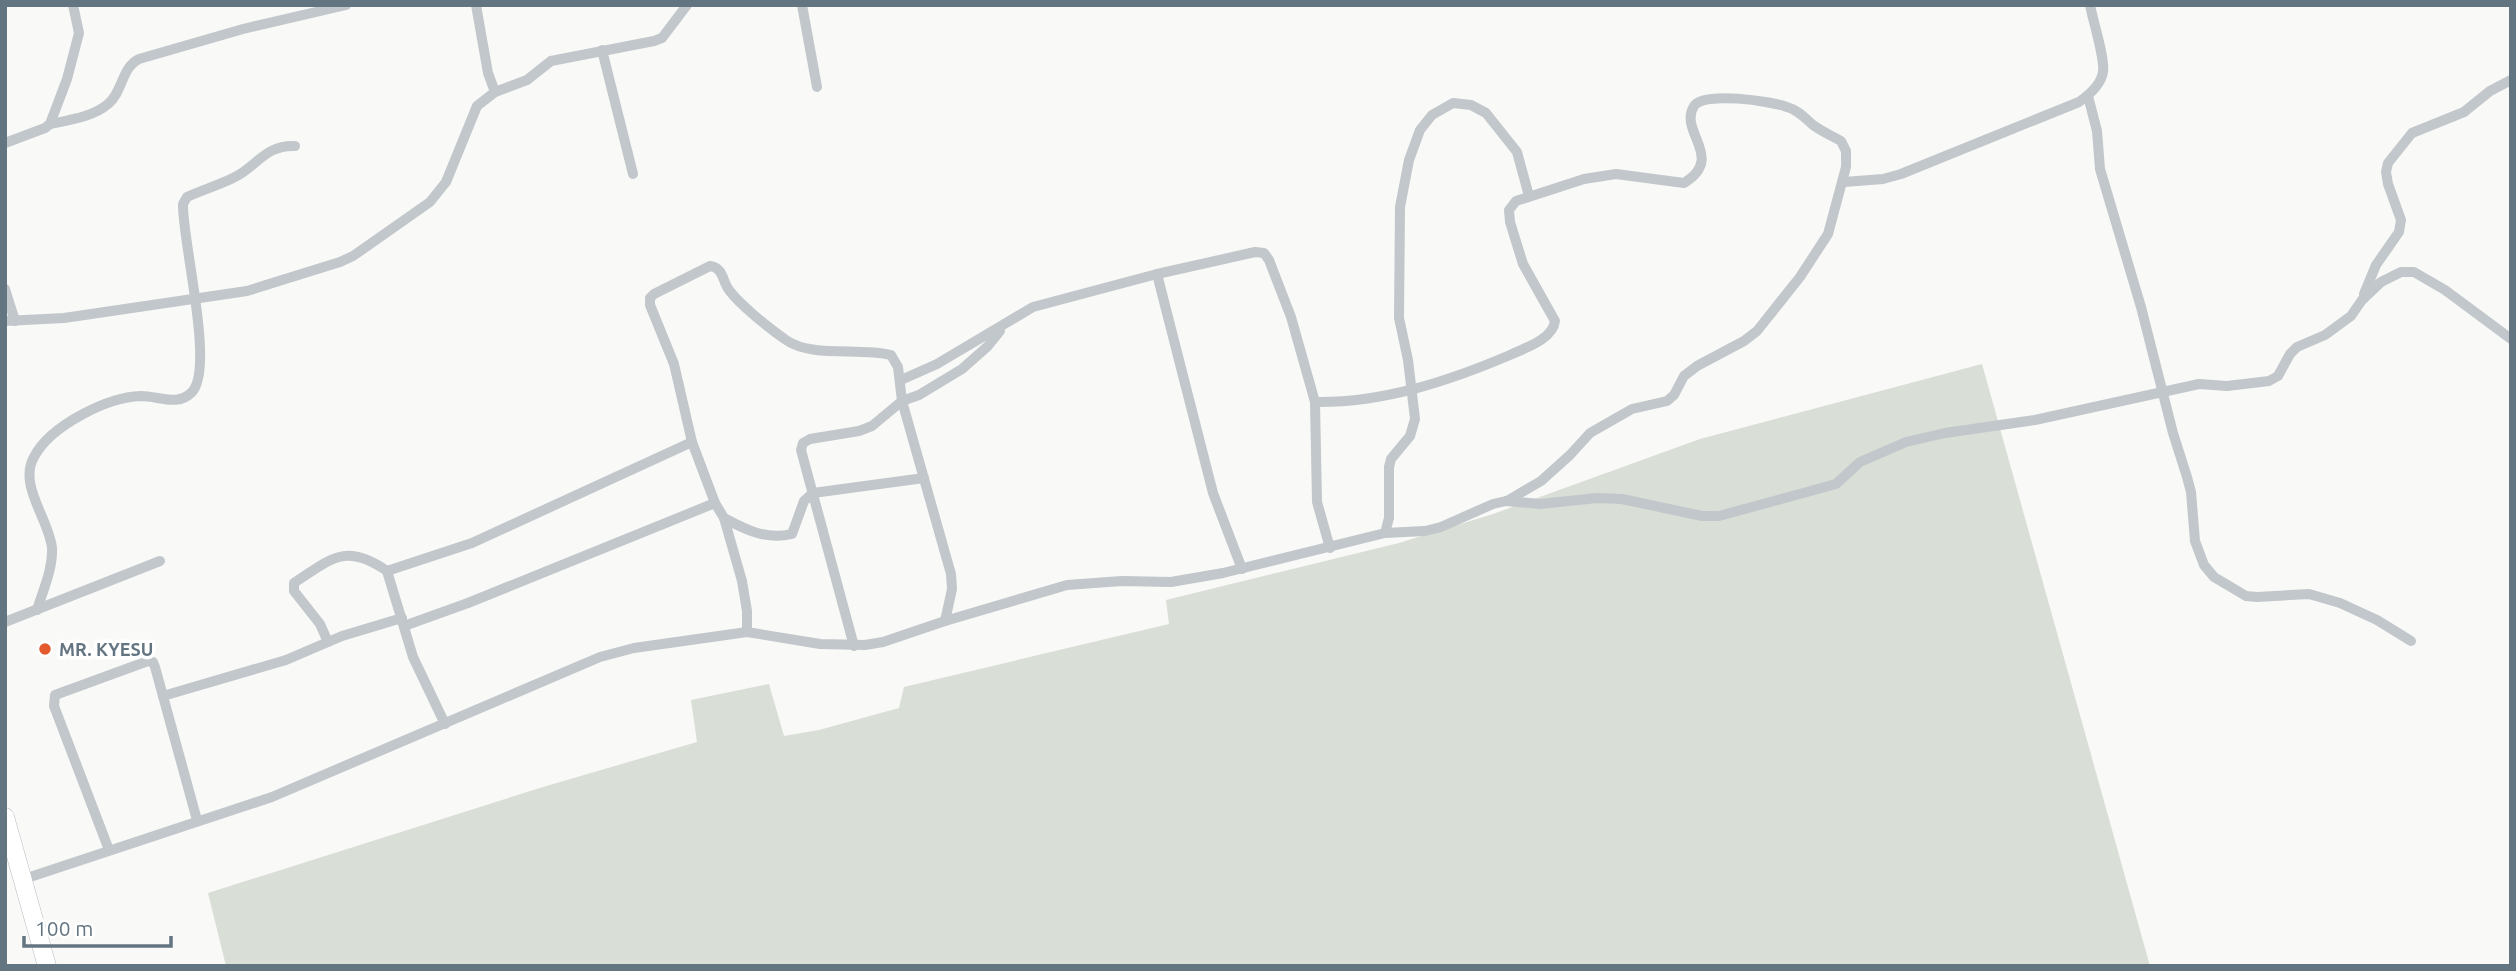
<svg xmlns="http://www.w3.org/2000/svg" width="2516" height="971" font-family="Ubuntu,sans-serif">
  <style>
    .green { fill: #d9ded6 }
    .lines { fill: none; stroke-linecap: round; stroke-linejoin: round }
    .trunk-casing { stroke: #b3b8bc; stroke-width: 19 }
    .minor { stroke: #c2c7cb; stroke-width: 10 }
    .trunk { stroke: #fff; stroke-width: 18 }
    .poi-dot { fill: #e35a2d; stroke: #fff; stroke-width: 2.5 }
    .labels { text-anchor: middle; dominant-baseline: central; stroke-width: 7; stroke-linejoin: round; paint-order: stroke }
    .poi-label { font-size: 18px; font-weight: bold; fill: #647582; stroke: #fff; text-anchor: start }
  </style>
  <rect width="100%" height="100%" fill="#f9f9f7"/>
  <polygon class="green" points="1982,364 2150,966 226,966 208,893 543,787 697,742 691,700 769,684 784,736 819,730 899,708 904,687 1169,624 1166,600 1399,543 1493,514 1700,439"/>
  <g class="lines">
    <defs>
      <polyline id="trunk" points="5,817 47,966"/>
    </defs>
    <use href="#trunk" class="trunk-casing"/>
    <g class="minor">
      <polyline points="476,5 488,73 495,92"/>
      <polyline points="802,5 817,87"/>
      <polyline points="602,50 633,174"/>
      <polyline points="2088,96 2097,131 2100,169 2141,307 2173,433 2187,477 2191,492 2195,541 2204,565 2214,577 2246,596 2257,597 2309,594 2340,603 2377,620 2411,641"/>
      <path d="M50 124C69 120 93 117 108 104 123 92 121 68 139 59L243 29 346 5"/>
      <polyline points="5,143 45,128 50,124 67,79 79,33 73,5"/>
      <path d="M1844 182 1883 179 1901 174 2079 102C2089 95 2101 85 2103 72 2105 58 2093 21 2090 5"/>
      <polyline points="1157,274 1213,493 1242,569"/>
      <polyline points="5,289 15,321"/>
      <polyline points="2364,294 2376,265 2399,232 2401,220 2388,184 2386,172 2388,163 2412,133 2464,112 2490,91 2511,80"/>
      <polyline points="5,321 64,318 247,291 340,262 353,256 430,202 446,182 477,106 495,92 527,80 551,61 654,41 662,38 687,5"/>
      <polyline points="901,380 937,364 1033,307 1157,274 1255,252 1264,253 1269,260 1291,317 1315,402 1317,502 1330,548"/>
      <path d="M1315 402C1383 403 1449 381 1510 355 1525 348 1553 339 1555 321L1523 264 1510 222 1509 210 1516 201 1584 179 1616 174 1684 183C1726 157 1678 132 1694 106 1703 91 1771 101 1787 107 1798 110 1805 118 1813 125 1821 131 1832 136 1841 141L1846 151V167L1828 234 1800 277 1757 331 1744 341 1697 366 1684 376 1674 395 1667 401 1632 409 1590 433 1570 455 1541 481 1507 501"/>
      <path d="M724 518C746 530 766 540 792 534L804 501 813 493 924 478"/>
      <polyline points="1385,533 1389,518 1389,467 1391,459 1410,436 1415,419 1408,360 1399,318 1400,207 1409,160 1420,130 1432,115 1453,103 1471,105 1486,113 1517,152 1529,196"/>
      <polyline points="387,571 472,543 692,442"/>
      <path d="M37 610C43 590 53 569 52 548 49 519 18 485 34 457 50 426 107 397 141 396 159 396 178 407 192 392 215 367 182 241 183 204L187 197C202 190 219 185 233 178 257 167 264 145 295 146"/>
      <polyline points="5,622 160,561"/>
      <polyline points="404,626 468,603 715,503"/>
      <path d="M747 632V611L742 581 724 518 715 503 692 442 674 364 650 305V298L654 294 710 266C724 268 722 281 729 290 740 305 770 329 786 340 812 358 859 347 891 355L898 367 902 401 951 574 952 589 945 621"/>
      <path d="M328 642 320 624 294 591V583C331 559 345 542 387 571L413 657 445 724"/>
      <polyline points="854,646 801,450 803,443 810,439 859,431 872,426 902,401 919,395 962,369 988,346 1000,331"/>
      <polyline points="163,696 286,660 342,636 402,618"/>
      <polyline points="109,850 54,706 55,695 148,661 153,662 155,667 197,820"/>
      <polyline points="24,879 272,797 600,657 634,648 747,632 820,644 865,645 883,642 945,621 1067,585 1122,581 1171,582 1223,573 1385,533 1425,531 1441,527 1493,504 1506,501 1540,504 1597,498 1622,499 1702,516 1719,516 1836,484 1860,462 1906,442 1945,433 2035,420 2199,384 2227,386 2269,381 2278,376 2290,354 2297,347 2325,335 2351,316 2362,300 2381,282 2401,272 2414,272 2445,290 2511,339"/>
    </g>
    <use href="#trunk" class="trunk"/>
  </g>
  <circle class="poi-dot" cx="45" cy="649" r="7"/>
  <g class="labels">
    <g class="poi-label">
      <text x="59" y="649">MR. KYESU</text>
    </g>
  </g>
  <rect width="2516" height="971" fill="none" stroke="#647582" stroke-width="14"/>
  <path d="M24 936v10h147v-10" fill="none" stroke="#647582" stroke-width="3.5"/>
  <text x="35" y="936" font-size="21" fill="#647582" stroke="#ffffff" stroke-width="5" paint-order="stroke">100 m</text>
</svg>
